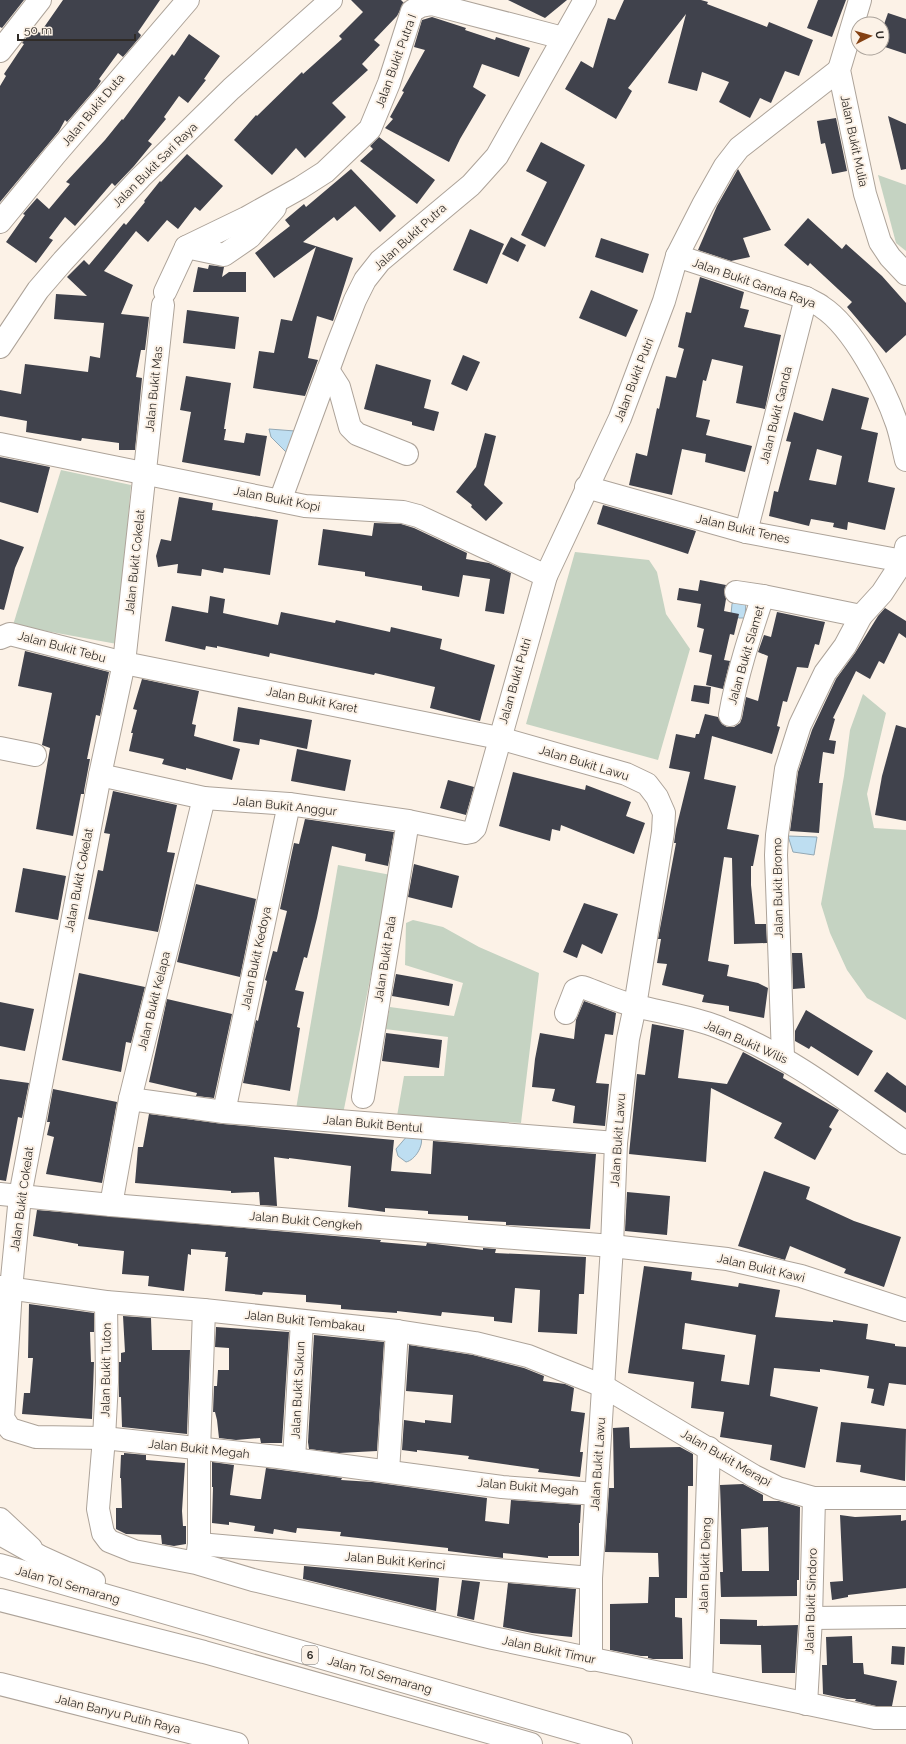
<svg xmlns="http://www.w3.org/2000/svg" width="906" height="1744" font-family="Raleway,sans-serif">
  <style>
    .green { fill: #c5d3c2 }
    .water { fill: #bedef1; stroke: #93a8b4 }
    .building { fill: #40424c; fill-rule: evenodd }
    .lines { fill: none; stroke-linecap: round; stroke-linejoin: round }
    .minor-casing { stroke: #ada399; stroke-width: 24 }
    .highway-casing { stroke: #ada399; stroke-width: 24 }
    .minor { stroke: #fff; stroke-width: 22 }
    .highway { stroke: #fff; stroke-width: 22 }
    .labels { text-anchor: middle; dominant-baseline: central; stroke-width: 4; stroke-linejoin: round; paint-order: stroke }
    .shield { fill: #fcf2e7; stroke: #6c6761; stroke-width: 1 }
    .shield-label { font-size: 11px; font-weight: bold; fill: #2f2b27 }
    .street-label { font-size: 12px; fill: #2f2b27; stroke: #fcf2e7 }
  </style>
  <rect width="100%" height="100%" fill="#fcf2e7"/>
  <g class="green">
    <polygon points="878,175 906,185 906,251 896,243"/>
    <polygon points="61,470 131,485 117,644 13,625"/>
    <polygon points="575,552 649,560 657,572 666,614 690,649 658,760 526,724"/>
    <polygon points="863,694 886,713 867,794 874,828 906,830 906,1020 867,998 847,970 830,933 821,904 844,776 850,730"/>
    <polygon points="338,865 391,875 343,1114 296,1109"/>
    <polygon points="413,920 443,927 479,947 539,973 521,1123 397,1116 404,1076 444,1076 448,1037 385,1029 390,1007 454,1016 463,983 405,965 406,923"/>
  </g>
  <g class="water">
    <polygon points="269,429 295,431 288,454 271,437"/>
    <polygon points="737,598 746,601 745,618 739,618 731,614 732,604"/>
    <polygon points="788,836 817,837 814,855 793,852"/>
    <path d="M408 1135 421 1136C424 1146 415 1160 406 1162L398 1156 396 1149Z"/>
  </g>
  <g class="building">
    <polygon points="0,0 24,0 2,28 0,27"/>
    <polygon points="63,0 160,0 138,32 141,35 140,37 123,57 118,53 99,79 101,81 97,87 67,122 65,120 59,131 0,202 0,86 6,76 4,74 24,44 22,43 34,28 40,33"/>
    <polygon points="351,0 401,0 404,3 397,16 374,40 380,45 362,64 368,70 332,103 346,117 305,158 296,148 272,175 234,140 256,115 257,116 302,72 303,74 342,39 339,36 363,12"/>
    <polygon points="508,0 567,0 545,18"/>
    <polygon points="624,0 701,0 708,2 707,4 767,27 769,22 813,40 799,76 785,71 771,103 760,98 750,118 719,102 729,82 702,72 697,91 668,83 686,14 628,88 632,91 616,119 565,89 581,61 593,68 608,18 615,20"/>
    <polygon points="818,0 846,0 832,37 807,28"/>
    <polygon points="888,13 906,19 906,54 882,46 882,30"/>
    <polygon points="432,17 466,28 465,30 495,40 496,37 530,48 519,77 482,64 473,87 486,95 460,139 449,162 385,128 393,119 390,117 404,92 402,91 425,50 414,47 422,20"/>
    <polygon points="189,34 220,56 204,79 206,80 188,103 179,96 164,117 166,119 148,141 152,144 134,166 115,186 112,183 75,226 65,217 49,238 53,240 36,263 6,242 25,215 23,214 37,198 49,209 70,184 66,182 105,140 122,119 123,120 172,54 174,56"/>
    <polygon points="888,116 906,124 906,169 901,170"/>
    <polygon points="836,118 847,171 832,174 825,143 821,144 817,121"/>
    <polygon points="379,137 435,180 417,204 360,161 373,149 370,146"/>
    <polygon points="541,142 585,165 545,247 521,235 547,182 526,171"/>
    <polygon points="187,154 223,186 200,211 195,207 178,229 167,220 148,242 136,231 104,271 133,285 121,314 149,317 145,350 141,350 136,377 142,378 135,450 119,450 119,443 82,438 81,441 26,432 27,421 0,416 0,390 21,394 25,364 88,372 90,356 100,358 104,323 54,319 56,294 87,296 67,277 84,260 89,265 124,223 126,225 145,202 144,201 160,181 161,182"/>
    <polygon points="351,169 396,216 380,232 355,206 337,221 334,217 303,242 353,258 333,321 317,316 308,358 318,360 305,396 253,388 259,351 274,353 281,319 292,321 316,247 274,278 255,253 290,226 285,220 304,204 306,207"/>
    <polygon points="738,169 771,230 743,238 750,257 731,261 698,250 717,206"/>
    <polygon points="808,218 842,249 846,244 882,276 906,303 906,335 886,353 847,307 852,302 810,263 808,266 784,245"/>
    <polygon points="470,229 504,244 487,284 453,270"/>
    <polygon points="511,237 526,245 518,262 502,254"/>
    <polygon points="601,238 649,254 643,273 595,257"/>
    <polygon points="209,265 224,267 222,277 229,272 246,272 246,292 193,292 198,267 208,269"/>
    <polygon points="700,277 744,292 740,308 749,310 744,327 781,335 765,409 736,403 743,366 712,359 706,381 703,380 696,417 710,420 706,435 752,446 745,472 705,462 706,454 682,449 672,495 629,485 636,453 647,456 657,408 659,409 666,376 676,378 684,349 678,347 686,312 691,313"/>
    <polygon points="591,290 638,310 626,337 579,318"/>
    <polygon points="187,310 239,317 235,349 183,343"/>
    <polygon points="463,355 480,362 467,391 451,384"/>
    <polygon points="376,364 431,380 424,408 439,412 434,431 412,425 412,422 364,409"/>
    <polygon points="186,376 231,383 224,429 226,429 224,440 244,443 246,433 267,436 260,476 182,462 191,412 180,410"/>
    <path d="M832 388 869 398 861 429 878 433 868 482 895 488 885 530 848 522 847 530 833 527 834 523 811 519 809 526 769 516 774 491 778 492 791 442 786 441 794 412 823 421ZM817 449 842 456 836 485 809 480Z"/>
    <polygon points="485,433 496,436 484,485 503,503 486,521 471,507 472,505 456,492 476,467"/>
    <polygon points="0,457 50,467 38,513 0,502"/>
    <polygon points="179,497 213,503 212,510 278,520 270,575 224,568 223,573 202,569 201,576 177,573 178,564 158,567 156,556 161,539 171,541"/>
    <polygon points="603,505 696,531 688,554 597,524"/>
    <polygon points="374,523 401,524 414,528 467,553 466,559 489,563 511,573 504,614 485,611 490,579 463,575 459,597 422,590 422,586 365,576 365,572 318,565 323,529 372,536"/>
    <polygon points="0,539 24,547 15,568 4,610 0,609"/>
    <polygon points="700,580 726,585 724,591 726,599 724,611 739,614 734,635 730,634 724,660 730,661 723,689 706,685 712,655 699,652 704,629 697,627 701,604 677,600 679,588 698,591"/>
    <polygon points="210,596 225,599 223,613 278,625 281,612 335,623 336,620 390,632 391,627 442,639 440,649 495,665 480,721 430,708 435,687 375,673 374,675 270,653 269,657 217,646 217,648 206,646 205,650 165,641 172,606 208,613"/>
    <polygon points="885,608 906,621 906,638 899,633 884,664 879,661 870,679 856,671 833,718 835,719 829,740 836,741 834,754 823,752 819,783 823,783 819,833 790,831 798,772 812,730 836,679 855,653 878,616"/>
    <polygon points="777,612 825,622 819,645 815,644 808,668 797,667 787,702 783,701 777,726 780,727 772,754 712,736 704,779 736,786 727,829 759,835 753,866 751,866 751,885 755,924 766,924 767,943 734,944 732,858 724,857 708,961 729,965 727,976 758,983 768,988 764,1018 729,1011 729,1006 702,1002 704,995 662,985 667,964 657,963 661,939 658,939 676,843 674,843 676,829 690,772 669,768 676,734 695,738 696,734 699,734 705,714 718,717 722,724 727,727 734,727 740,723 742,718 746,697 758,701 768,656 758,652 764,635 771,637"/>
    <polygon points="25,651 109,672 100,716 96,715 87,759 90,759 84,791 84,794 81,794 73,836 36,829 50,748 42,745 52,693 18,686"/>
    <polygon points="142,679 199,691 192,724 196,725 194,736 240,749 232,780 186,768 186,770 162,764 164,759 129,751 133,733 131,733 137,710 133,709"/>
    <polygon points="694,685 711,687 709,704 691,701"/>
    <polygon points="238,707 312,720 307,749 260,739 259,745 233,741"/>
    <polygon points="896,725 906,728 906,821 875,815 882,776"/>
    <polygon points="297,749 351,760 345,791 291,781"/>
    <polygon points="513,772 585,790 586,785 631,802 626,816 645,823 634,854 561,825 560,831 552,829 550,841 499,826"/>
    <polygon points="448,780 474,787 466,815 440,808"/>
    <polygon points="113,791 177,805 167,852 175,853 158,932 88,919 98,870 103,871 110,834 104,833"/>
    <polygon points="305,819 394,832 388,866 365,861 366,854 332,846 317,918 307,958 304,957 295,990 304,992 297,1027 300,1028 290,1091 243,1083 256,1020 258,1021 267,981 265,980 273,951 277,952 287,911 280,909 294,843 299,844"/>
    <polygon points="414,864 459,876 452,908 408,897"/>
    <polygon points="23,868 66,876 58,920 15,912"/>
    <polygon points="196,884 256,899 240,977 177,962"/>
    <polygon points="584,903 618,914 602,954 582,944 577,958 563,952"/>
    <polygon points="792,953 802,953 805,988 793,989"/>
    <polygon points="79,973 145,987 131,1043 126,1042 121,1072 62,1060"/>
    <polygon points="396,974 453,984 449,1006 392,996"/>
    <polygon points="167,999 232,1014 214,1098 196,1096 197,1093 149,1082"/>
    <polygon points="584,1001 616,1013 613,1035 605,1034 596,1083 609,1084 605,1126 573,1123 575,1106 552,1101 555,1089 532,1087 535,1059 540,1033 574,1039 576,1020"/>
    <polygon points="0,1002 34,1009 25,1051 0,1046"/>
    <polygon points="806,1010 873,1051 858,1076 811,1046 809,1049 795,1041 795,1031"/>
    <polygon points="652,1024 684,1030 678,1078 727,1084 743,1052 784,1074 783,1078 839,1110 829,1127 832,1129 815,1160 774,1138 782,1123 711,1088 706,1162 629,1154 637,1074 645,1075"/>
    <polygon points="386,1033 442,1040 439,1068 382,1061"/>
    <polygon points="887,1072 906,1086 906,1113 874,1091"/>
    <polygon points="0,1079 29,1083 22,1118 18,1117 6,1181 0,1180"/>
    <polygon points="53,1089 117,1102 102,1183 46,1174 54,1137 47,1135 50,1122 47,1122"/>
    <polygon points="149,1114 223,1124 394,1140 391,1171 431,1174 433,1141 596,1154 590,1229 506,1225 506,1222 468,1220 468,1216 428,1214 428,1211 385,1208 385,1212 348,1207 351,1166 289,1158 289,1159 274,1157 277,1206 260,1205 259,1192 231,1193 231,1191 135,1183 138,1147 143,1147"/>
    <polygon points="764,1171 810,1187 806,1199 854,1221 901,1237 884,1287 844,1273 846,1269 790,1246 785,1260 738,1246"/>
    <polygon points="627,1192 670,1196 667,1235 625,1231"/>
    <polygon points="37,1210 381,1240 380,1242 426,1246 427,1243 483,1250 483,1248 496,1249 495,1253 586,1257 584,1294 579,1294 577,1334 538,1332 540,1290 515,1288 512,1323 494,1321 494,1317 442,1312 441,1316 397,1311 397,1313 341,1309 341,1305 306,1302 306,1295 263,1292 262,1295 225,1291 228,1257 225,1257 226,1252 191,1249 191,1255 188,1254 184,1291 148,1286 149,1276 122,1274 124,1251 78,1246 78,1244 33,1236"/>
    <path d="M644 1266 692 1272 691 1280 738 1287 739 1283 780 1290 775 1317 833 1322V1320L868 1324 866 1339 895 1344V1346L906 1347V1385L889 1383 884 1406 871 1403 874 1389 867 1388 869 1376 820 1369V1372L774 1368 770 1396 818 1407 805 1468 770 1460 772 1445 720 1437 724 1412 691 1408 694 1382 628 1373ZM685 1323 756 1335 749 1385 721 1381 725 1355 682 1349Z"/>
    <polygon points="29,1304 94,1313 94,1332 90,1332 91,1362 94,1362 92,1419 22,1414 24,1393 30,1393 33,1358 28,1358"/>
    <polygon points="123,1316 151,1318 152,1350 190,1350 187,1434 122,1427 121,1397 119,1397 119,1362 121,1362 121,1353 125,1352"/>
    <polygon points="216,1327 289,1332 282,1443 261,1443 260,1438 236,1440 219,1438 217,1420 215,1412 213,1412 214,1386 217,1386 218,1370 229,1370 229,1348 215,1347"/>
    <polygon points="314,1335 384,1342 377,1451 339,1453 309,1449 308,1442"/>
    <polygon points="409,1345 473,1355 524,1368 544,1376 543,1381 565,1384 574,1388 571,1411 585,1413 580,1452 583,1452 580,1477 538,1472 539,1469 468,1459 469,1456 417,1450 417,1452 402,1450 404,1420 425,1423 425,1420 451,1423 453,1395 406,1391"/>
    <polygon points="841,1422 906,1429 905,1481 860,1472 861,1465 836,1462"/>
    <polygon points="629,1427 630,1448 680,1447 693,1454 693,1486 688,1486 687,1598 675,1598 675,1617 682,1618 683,1659 653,1659 648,1658 648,1656 641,1656 610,1650 610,1604 648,1603 649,1577 659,1577 658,1553 605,1552 609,1488 614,1488 613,1428"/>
    <polygon points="124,1453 146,1455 146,1460 185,1463 182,1511 183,1526 186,1526 186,1544 174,1546 162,1544 161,1535 126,1534 116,1529 116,1508 122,1508 121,1478 120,1478 121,1455 124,1455"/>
    <polygon points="212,1462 234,1465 230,1495 258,1499 261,1499 266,1468 342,1478 341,1480 372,1482 487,1498 485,1521 509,1524 511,1500 581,1505 580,1523 579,1523 579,1556 548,1556 548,1558 503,1553 503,1558 487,1556 448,1551 448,1548 340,1536 341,1532 297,1528 296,1533 274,1529 273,1534 254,1531 255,1526 229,1522 229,1525 212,1523 213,1487 212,1487"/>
    <path d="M743 1484 763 1495V1501H779L800 1507 799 1580H797V1596L721 1597 720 1572H723L720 1485ZM768 1527 769 1571H742L741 1529Z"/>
    <polygon points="840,1515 855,1517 901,1515 901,1521 906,1520 906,1588 848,1595 848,1597 832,1600 830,1582 843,1581"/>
    <polygon points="304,1566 439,1578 436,1611 303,1579"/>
    <polygon points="462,1580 480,1582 474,1620 457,1616"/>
    <polygon points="508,1583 576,1589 572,1637 532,1633 503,1627"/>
    <polygon points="720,1619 757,1620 757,1626 798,1625 795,1673 762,1673 761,1645 720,1644"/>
    <polygon points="852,1636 853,1663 863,1663 864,1674 897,1681 892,1706 876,1706 855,1701 856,1699 847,1699 823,1694 822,1665 827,1665 826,1637"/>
    <polygon points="892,1646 905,1647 904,1665 891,1664"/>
  </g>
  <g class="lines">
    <defs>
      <g id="minor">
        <polyline points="860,0 839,70 865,194 880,242 890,257 906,274"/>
        <polyline points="0,51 40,0"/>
        <polyline points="0,222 55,155 188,0"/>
        <polyline points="186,247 224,255 250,237 275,208"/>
        <path d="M677 256 806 298C811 301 817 303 822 307 853 327 885 389 897 424 901 436 903 448 906 460"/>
        <polyline points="165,292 186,247 246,218 300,188 325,172 370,129 389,83 412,11 421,6 432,4 563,38"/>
        <polyline points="163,305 124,663 100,775 20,1196 11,1289 3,1418 10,1429 36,1437 104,1438 278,1457 502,1487 596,1494"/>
        <polyline points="0,347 38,290 63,261 140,178 231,89 331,0"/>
        <polyline points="328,370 339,387 350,427 357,434 407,454"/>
        <polyline points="0,444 305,506 403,512 418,516 546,576"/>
        <polyline points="586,487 746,532 903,561"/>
        <polyline points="280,501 337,346 355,300 365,280 380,261 471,185 497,156 585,0"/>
        <polyline points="746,532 806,298"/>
        <polyline points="736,592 763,596"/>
        <polyline points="0,638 10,634 124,663 499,738 626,774 647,784 657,797 664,813 663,832 635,1006 628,1039 616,1143 612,1246 591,1578 591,1660"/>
        <path d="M730 715C737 674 750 635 763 596L861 616"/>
        <polyline points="0,748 35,755"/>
        <polyline points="100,775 204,798 289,804 408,821 466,833 471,832 475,828 546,576 620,418 664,301 677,256 703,205 725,166 739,148 839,70"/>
        <path d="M566 1013 575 990 582 987C600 993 618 1002 636 1006 664 1013 692 1017 718 1027 788 1054 846 1100 906 1143"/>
        <polyline points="783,1057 776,855 777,835 786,769 800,725 825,673 845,646 861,616 882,593 903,561 906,547"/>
        <polyline points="363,1097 408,821"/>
        <polyline points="130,1099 224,1112 616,1143"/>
        <polyline points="224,1112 289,804"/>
        <polyline points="0,1194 111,1205 612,1246 727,1259 801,1276 906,1310"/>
        <polyline points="111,1205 130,1099 204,798"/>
        <polyline points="0,1287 106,1302 204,1310 397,1331 475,1343 528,1356 603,1386 754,1476 778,1488 814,1498 906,1498"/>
        <polyline points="106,1302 107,1382 104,1438 98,1509 103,1533 109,1541 134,1551 196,1563 253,1580 493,1638 875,1718 906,1718"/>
        <polyline points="294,1459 302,1321"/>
        <polyline points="388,1471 397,1331"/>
        <polyline points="0,1519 31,1548"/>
        <polyline points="199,1544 591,1578"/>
        <polyline points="197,1558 199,1544 199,1450 204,1310"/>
        <polyline points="811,1618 906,1617"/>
        <polyline points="701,1681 709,1448"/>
        <polyline points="0,1684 237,1744"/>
        <polyline points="806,1704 811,1618 814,1498"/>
      </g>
      <g id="highway">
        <polyline points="0,1534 41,1557 94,1581"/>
        <polyline points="0,1565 621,1744"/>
        <polyline points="0,1600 204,1652 531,1744"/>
      </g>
    </defs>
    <use href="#minor" class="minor-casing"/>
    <use href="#highway" class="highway-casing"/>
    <use href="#minor" class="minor"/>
    <use href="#highway" class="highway"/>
  </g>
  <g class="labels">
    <rect class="shield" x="302" y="1646" width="16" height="18" rx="3"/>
    <g class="shield-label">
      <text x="310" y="1655">6</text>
    </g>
    <g class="street-label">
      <text transform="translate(396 61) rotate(-70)">Jalan Bukit Putra I</text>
      <text transform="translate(93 110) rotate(-50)">Jalan Bukit Duta</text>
      <text transform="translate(854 141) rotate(78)">Jalan Bukit Mulia</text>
      <text transform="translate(155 165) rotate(-45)">Jalan Bukit Sari Raya</text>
      <text transform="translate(410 237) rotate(-42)">Jalan Bukit Putra</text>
      <text transform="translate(754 283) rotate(19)">Jalan Bukit Ganda Raya</text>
      <text transform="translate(634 380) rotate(-69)">Jalan Bukit Putri</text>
      <text transform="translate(154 389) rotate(-84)">Jalan Bukit Mas</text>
      <text transform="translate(776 415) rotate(-76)">Jalan Bukit Ganda</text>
      <text transform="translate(277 499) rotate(11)">Jalan Bukit Kopi</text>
      <text transform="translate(743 529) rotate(13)">Jalan Bukit Tenes</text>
      <text transform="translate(135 562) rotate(-84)">Jalan Bukit Cokelat</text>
      <text transform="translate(62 647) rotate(15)">Jalan Bukit Tebu</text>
      <text transform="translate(746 655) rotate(-74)">Jalan Bukit Slamet</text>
      <text transform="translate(515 681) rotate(-74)">Jalan Bukit Putri</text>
      <text transform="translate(312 700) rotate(11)">Jalan Bukit Karet</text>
      <text transform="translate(584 763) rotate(17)">Jalan Bukit Lawu</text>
      <text transform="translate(285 806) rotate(6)">Jalan Bukit Anggur</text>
      <text transform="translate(79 880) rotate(-79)">Jalan Bukit Cokelat</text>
      <text transform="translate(778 888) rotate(-91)">Jalan Bukit Bromo</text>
      <text transform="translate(256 958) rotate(-78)">Jalan Bukit Kedoya</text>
      <text transform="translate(385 959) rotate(-81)">Jalan Bukit Pala</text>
      <text transform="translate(154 1001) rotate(-76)">Jalan Bukit Kelapa</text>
      <text transform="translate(746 1042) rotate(24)">Jalan Bukit Wilis</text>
      <text transform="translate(373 1124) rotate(5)">Jalan Bukit Bentul</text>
      <text transform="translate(618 1140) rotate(-86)">Jalan Bukit Lawu</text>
      <text transform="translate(22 1199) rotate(-82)">Jalan Bukit Cokelat</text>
      <text transform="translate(306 1221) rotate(5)">Jalan Bukit Cengkeh</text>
      <text transform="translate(761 1268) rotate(13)">Jalan Bukit Kawi</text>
      <text transform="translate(305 1321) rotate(6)">Jalan Bukit Tembakau</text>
      <text transform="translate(106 1370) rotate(-89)">Jalan Bukit Tuton</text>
      <text transform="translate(298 1390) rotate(-87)">Jalan Bukit Sukun</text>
      <text transform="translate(199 1449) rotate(6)">Jalan Bukit Megah</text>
      <text transform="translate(726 1458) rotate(30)">Jalan Bukit Merapi</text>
      <text transform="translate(598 1464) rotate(-86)">Jalan Bukit Lawu</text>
      <text transform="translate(528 1487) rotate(5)">Jalan Bukit Megah</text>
      <text transform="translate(395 1561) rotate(5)">Jalan Bukit Kerinci</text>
      <text transform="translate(705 1565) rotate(-88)">Jalan Bukit Dieng</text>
      <text transform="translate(68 1585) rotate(16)">Jalan Tol Semarang</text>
      <text transform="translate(811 1601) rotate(-88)">Jalan Bukit Sindoro</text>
      <text transform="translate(549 1650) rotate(12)">Jalan Bukit Timur</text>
      <text transform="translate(380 1675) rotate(16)">Jalan Tol Semarang</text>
      <text transform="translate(118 1714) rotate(14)">Jalan Banyu Putih Raya</text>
    </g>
  </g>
  <g transform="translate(870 36) rotate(84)"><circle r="19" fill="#fcf2e7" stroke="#aaa29a"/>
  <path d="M0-3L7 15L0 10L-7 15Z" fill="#844113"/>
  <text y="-6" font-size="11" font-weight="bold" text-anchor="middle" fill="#2f2b27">U</text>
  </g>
  <path d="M18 34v6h117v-6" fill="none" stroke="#2f2b27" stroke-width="2"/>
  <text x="24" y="34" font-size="12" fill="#2f2b27" stroke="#fcf2e7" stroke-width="3" paint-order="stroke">50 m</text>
</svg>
